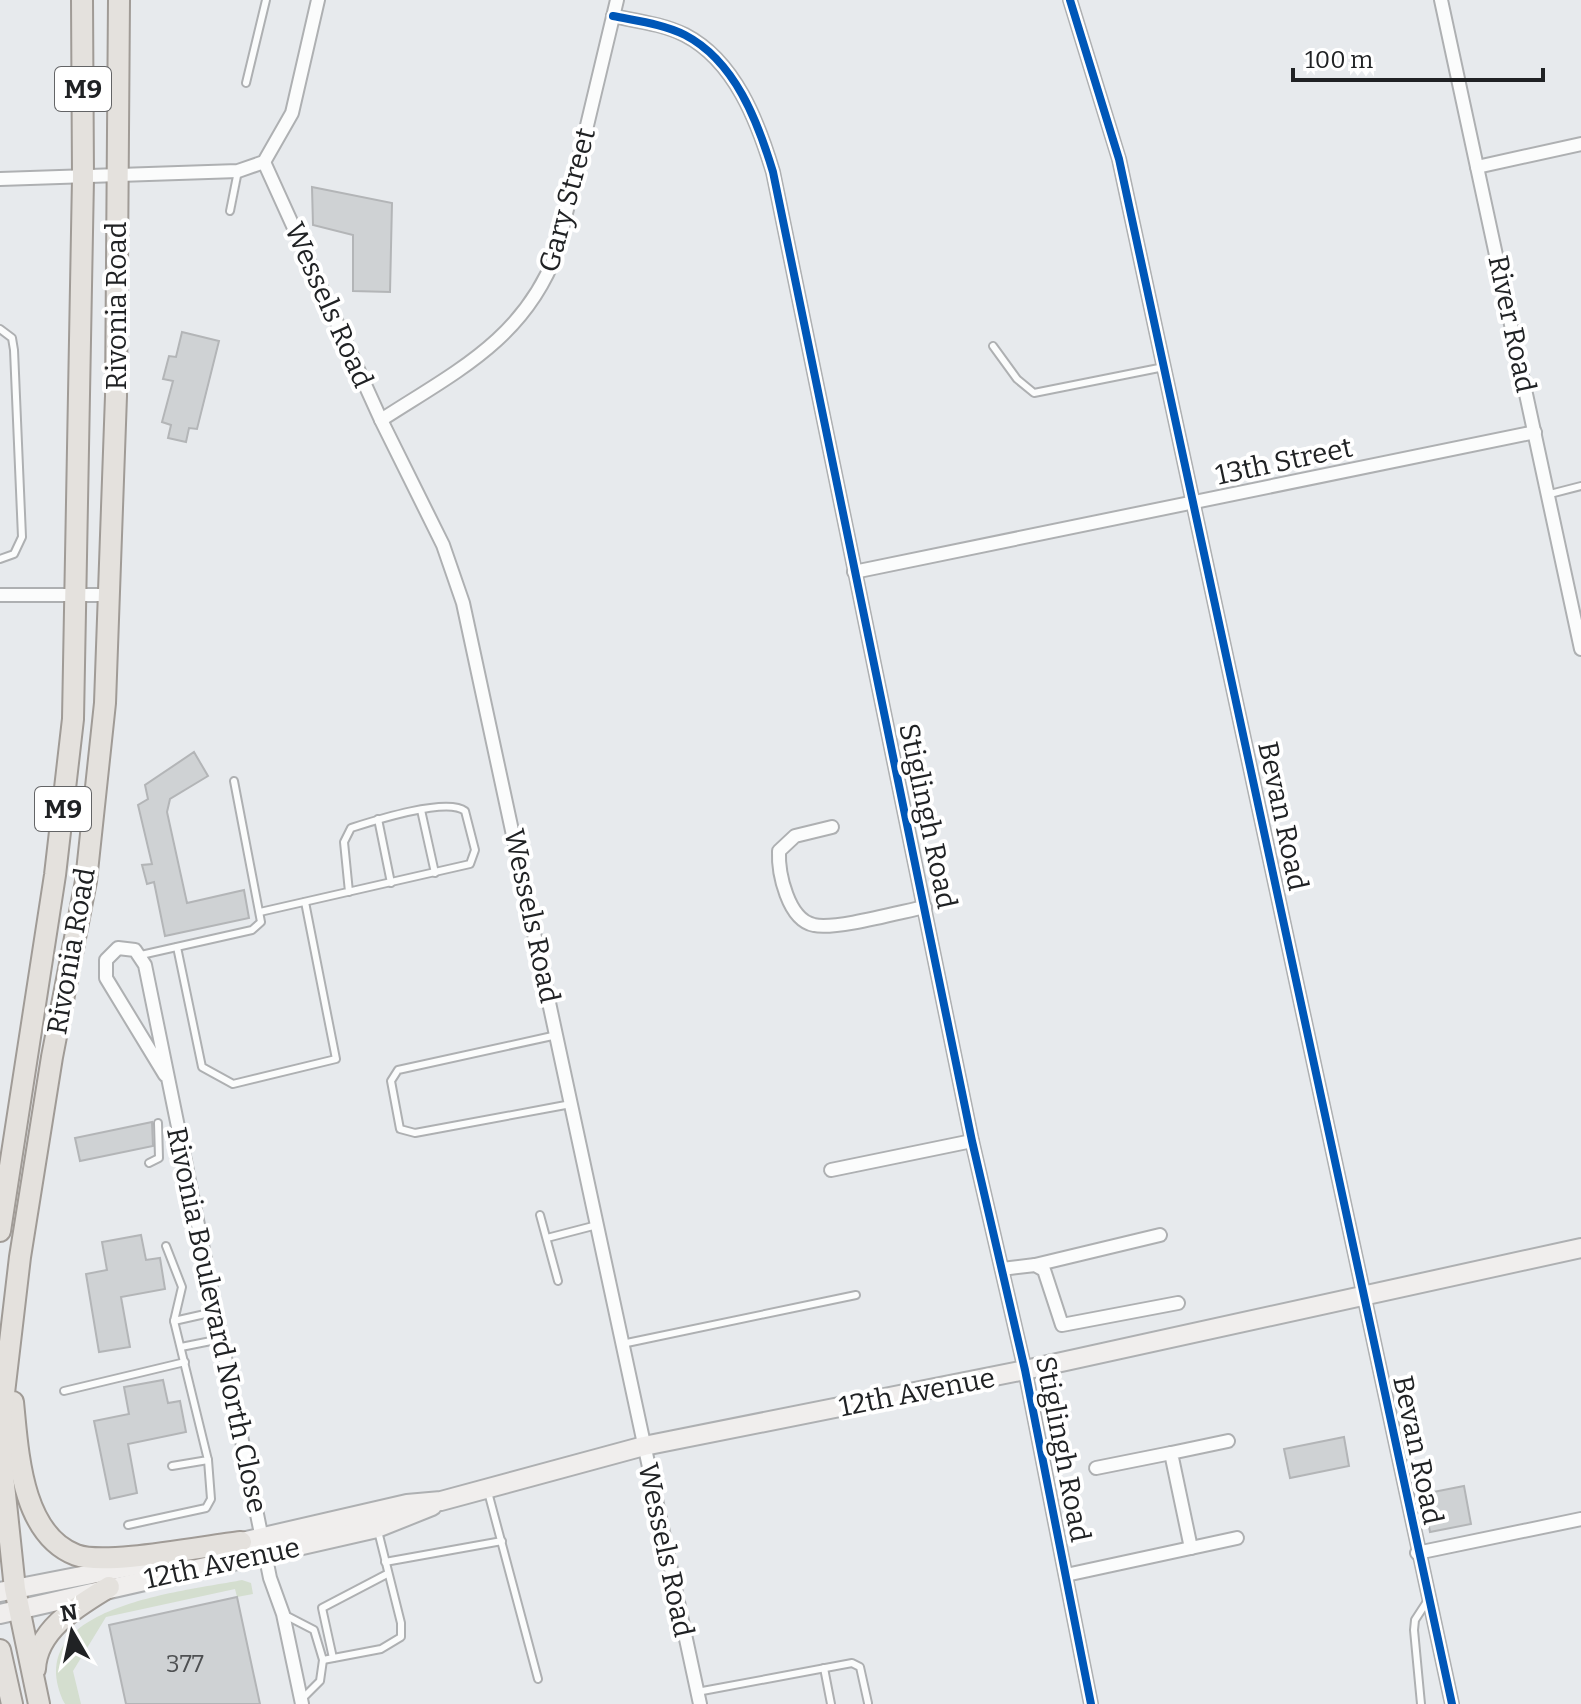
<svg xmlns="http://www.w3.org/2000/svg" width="1581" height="1704" font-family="Bitter,serif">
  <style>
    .green { fill: #d4decf }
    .building { fill: #cfd2d4; stroke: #b3b5b7; stroke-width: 2 }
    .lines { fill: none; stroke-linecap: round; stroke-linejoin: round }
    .service-casing { stroke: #aeb0b2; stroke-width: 10 }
    .minor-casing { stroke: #aeb0b2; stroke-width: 16 }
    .secondary-casing { stroke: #aeb0b2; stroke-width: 22 }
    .primary-casing { stroke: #a09b96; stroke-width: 24 }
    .service { stroke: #fbfcfc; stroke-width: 6 }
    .minor { stroke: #fbfcfc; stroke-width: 12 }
    .secondary { stroke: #f0eeed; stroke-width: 18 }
    .primary { stroke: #e4e1dd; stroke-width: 20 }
    .cycleway-casing { stroke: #fff; stroke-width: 13 }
    .cycleway { stroke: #0057b8; stroke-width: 8 }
    .labels { text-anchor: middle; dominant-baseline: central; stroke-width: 8; stroke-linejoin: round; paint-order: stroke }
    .number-label { font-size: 24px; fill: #4e5052 }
    .shield { fill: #fff; stroke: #636466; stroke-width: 2 }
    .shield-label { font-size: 26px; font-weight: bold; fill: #202224 }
    .street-label { font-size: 28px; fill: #202224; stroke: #fff }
  </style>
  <rect width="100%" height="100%" fill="#e7eaed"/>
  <path class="green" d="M242 1580 251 1583 253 1594 237 1597 235 1589 106 1617 73 1671 81 1704H65C17 1606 182 1592 242 1580Z"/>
  <g class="building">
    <polygon points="312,187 392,203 390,292 353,291 353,235 313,225"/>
    <polygon points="182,332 219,341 197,429 189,428 186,442 168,438 171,425 162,422 173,381 163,379 169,356 176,357"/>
    <polygon points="194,752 208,776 170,799 167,812 187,903 244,890 249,918 165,936 154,882 147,884 142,865 152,864 138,805 148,799 145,785"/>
    <polygon points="152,1122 153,1146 80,1161 75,1138"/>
    <polygon points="141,1235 146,1260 160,1258 165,1289 121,1297 130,1347 99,1352 86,1274 107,1270 102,1242"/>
    <polygon points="163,1380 168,1403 180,1401 186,1432 128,1444 137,1493 110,1499 94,1421 129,1414 124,1387"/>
    <polygon points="1344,1437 1349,1466 1290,1478 1284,1449"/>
    <polygon points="1464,1486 1471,1524 1430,1532 1423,1494"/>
    <polygon points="237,1597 260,1704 126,1704 109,1625"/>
  </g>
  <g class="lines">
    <defs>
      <g id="service">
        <polyline points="246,83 266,0"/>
        <polyline points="230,211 238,171"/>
        <polyline points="0,329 12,338 14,350 22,537 14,554 0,559"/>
        <polyline points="993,346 1017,379 1034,393 1164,367"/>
        <polyline points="1550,494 1581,486"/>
        <polyline points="421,810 435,873"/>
        <polyline points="378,819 391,883"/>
        <path d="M260 912 470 864 475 850 465 811C447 797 373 821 351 828L344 842 349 892"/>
        <polyline points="177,947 202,1067 233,1084 336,1059 305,902"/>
        <polyline points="141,955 252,930 261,922 234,781"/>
        <polyline points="557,1035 398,1070 391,1081 400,1129 415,1133 571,1104"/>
        <polyline points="149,1163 159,1158 158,1123"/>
        <polyline points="540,1215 558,1281"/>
        <polyline points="547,1238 597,1225"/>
        <polyline points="166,1246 182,1287 174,1321 208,1460 172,1466"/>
        <polyline points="174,1321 214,1312"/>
        <polyline points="622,1344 856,1295"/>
        <polyline points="181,1347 221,1339"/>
        <polyline points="64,1391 185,1362"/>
        <polyline points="488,1492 538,1679"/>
        <polyline points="128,1525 206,1508 211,1499 208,1460"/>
        <polyline points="385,1562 502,1541"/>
        <polyline points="283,1614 314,1630 323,1660 320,1681 301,1700"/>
        <polyline points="333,1658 322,1608 387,1574"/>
        <polyline points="323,1660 381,1649 401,1637 401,1623 378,1531"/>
        <polyline points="824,1668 831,1704"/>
        <polyline points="697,1692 852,1663 860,1667 868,1703"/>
        <polyline points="1421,1704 1414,1630 1415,1620 1428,1600"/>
      </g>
      <g id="minor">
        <polyline points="1070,0 1119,159 1452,1704"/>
        <polyline points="1441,0 1581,649"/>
        <path d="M613 16C637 21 663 24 685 35 735 61 758 122 773 172L972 1141 1025 1370 1091 1704"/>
        <polyline points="264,162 381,420 443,545 463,603 700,1704"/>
        <polyline points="1477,167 1581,144"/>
        <polyline points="0,179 238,171 264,162 292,113 318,0"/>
        <path d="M381 420C455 372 525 339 557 251L617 0"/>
        <polyline points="854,572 1535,432"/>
        <polyline points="0,595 110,595"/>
        <path d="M832 827 795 836 779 851C778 873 788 920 814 925 835 930 900 912 925 907"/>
        <polyline points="165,1075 106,978 106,960 118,948 135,950 145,965 270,1578 283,1614 302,1704"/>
        <polyline points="831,1170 972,1141"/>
        <polyline points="1035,1265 1160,1235"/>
        <polyline points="1002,1269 1035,1265 1044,1270 1062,1325 1178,1303"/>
        <polyline points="1096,1468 1171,1453"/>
        <polyline points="1191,1548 1171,1453 1228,1441"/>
        <polyline points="1417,1553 1581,1519"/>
        <polyline points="1066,1575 1237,1538"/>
      </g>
      <g id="secondary">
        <polyline points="229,1545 407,1504 441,1501 644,1446 1025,1370 1581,1248"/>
        <polyline points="0,1592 153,1562"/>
        <polyline points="0,1614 377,1528 432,1506"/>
      </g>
      <g id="primary">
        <polyline points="0,1231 55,875 73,719 83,178 82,0"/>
        <path d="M13 1402C18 1451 21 1534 76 1555 106 1566 204 1546 241 1542"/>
        <polyline points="0,1650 12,1704"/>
        <path d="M35 1669C37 1629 78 1606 109 1587"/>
        <polyline points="39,1704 15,1589 1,1456 2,1410 20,1257 52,1057 86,881 105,703 116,396 119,0"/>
      </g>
    </defs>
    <use href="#service" class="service-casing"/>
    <use href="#minor" class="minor-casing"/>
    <use href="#secondary" class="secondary-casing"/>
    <use href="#primary" class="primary-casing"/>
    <use href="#service" class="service"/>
    <use href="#minor" class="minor"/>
    <use href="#secondary" class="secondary"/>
    <use href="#primary" class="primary"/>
    <defs>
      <g id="cycleway">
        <polyline points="1070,0 1119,159 1452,1704"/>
        <path d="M613 16C637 21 663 24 685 35 735 61 758 122 773 172L972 1141 1025 1370 1091 1704"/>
      </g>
    </defs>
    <use href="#cycleway" class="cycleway-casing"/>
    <use href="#cycleway" class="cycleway"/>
  </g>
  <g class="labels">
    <g class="number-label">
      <text x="185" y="1664">377</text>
    </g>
    <g class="shield">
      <rect x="55" y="67" width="56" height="44" rx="6"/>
      <rect x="35" y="787" width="56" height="44" rx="6"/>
    </g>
    <g class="shield-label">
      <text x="83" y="89">M9</text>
      <text x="63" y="809">M9</text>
    </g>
    <g class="street-label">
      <text transform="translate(567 200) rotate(-75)">Gary Street</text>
      <text transform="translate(329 305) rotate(66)">Wessels Road</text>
      <text transform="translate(116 306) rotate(-90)">Rivonia Road</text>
      <text transform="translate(1512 324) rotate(78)">River Road</text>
      <text transform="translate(1284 461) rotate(-12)">13th Street</text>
      <text transform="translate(928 816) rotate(78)">Stiglingh Road</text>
      <text transform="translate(1283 816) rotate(78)">Bevan Road</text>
      <text transform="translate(532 916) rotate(78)">Wessels Road</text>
      <text transform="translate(71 951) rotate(-80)">Rivonia Road</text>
      <text transform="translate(217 1320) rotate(78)">Rivonia Boulevard North Close</text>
      <text transform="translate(917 1392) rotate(-11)">12th Avenue</text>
      <text transform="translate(1063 1449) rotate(79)">Stiglingh Road</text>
      <text transform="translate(1418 1450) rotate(78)">Bevan Road</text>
      <text transform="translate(666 1550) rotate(78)">Wessels Road</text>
      <text transform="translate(222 1563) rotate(-12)">12th Avenue</text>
    </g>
  </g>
  <g transform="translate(72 1632) rotate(351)" stroke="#ffffff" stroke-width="6" paint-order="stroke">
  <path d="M0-6L14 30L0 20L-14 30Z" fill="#202224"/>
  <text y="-12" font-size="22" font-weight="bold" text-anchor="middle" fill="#202224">N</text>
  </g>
  <path d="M1293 68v12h250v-12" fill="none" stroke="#202224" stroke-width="4"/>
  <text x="1305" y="68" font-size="24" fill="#202224" stroke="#ffffff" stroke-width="6" paint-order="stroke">100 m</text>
</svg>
